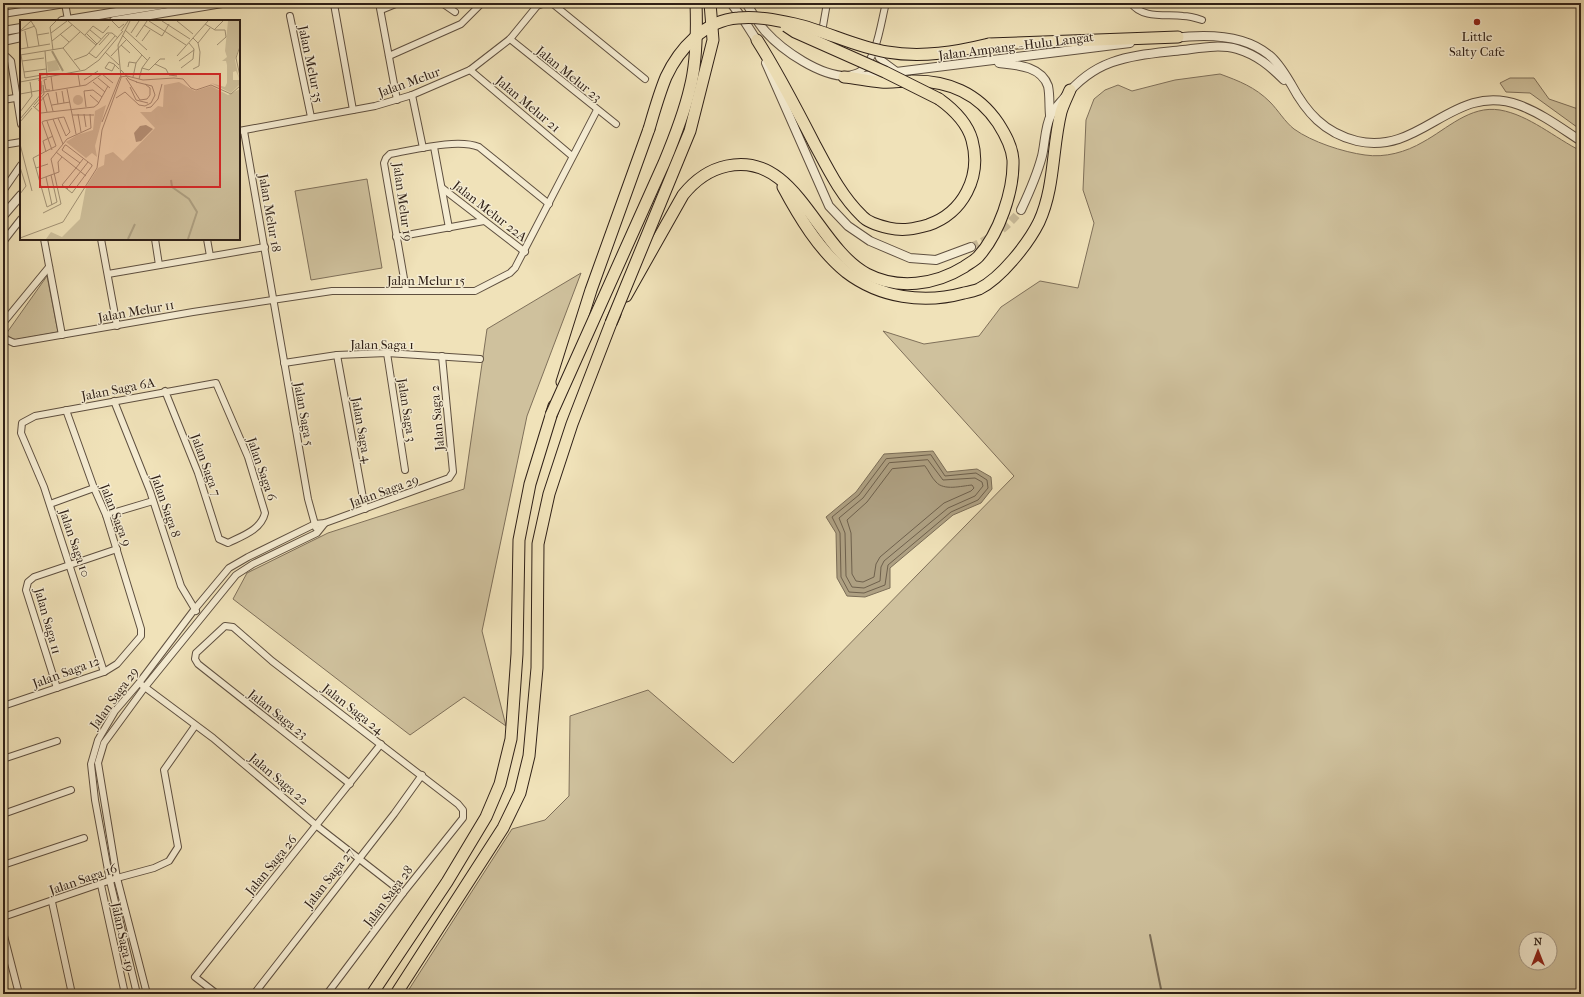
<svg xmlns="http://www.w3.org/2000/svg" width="1584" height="997" font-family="'IM FELL French Canon',serif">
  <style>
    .green { fill: #cfc19d; stroke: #7f705a; fill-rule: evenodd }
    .water { fill: #aea082; stroke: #7b6d57 }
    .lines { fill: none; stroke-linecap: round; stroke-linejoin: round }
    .shore { stroke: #6e604c; stroke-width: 1 }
    .stream { stroke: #7b6d57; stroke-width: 2 }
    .tertiary-tunnel { stroke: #c9bb99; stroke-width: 8; stroke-dasharray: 8 4; stroke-linecap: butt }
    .minor-casing { stroke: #5f5040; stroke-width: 8 }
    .tertiary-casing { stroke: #5f5040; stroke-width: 10 }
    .motorway-casing { stroke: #2f2017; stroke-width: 13 }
    .minor { stroke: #f5ecd2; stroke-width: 6 }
    .tertiary { stroke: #f5ecd2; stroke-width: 8 }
    .motorway { stroke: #f0e2b9; stroke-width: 11 }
    .motorway-bridge-casing { stroke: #2f2017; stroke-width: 13; stroke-linecap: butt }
    .motorway-bridge { stroke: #f0e2b9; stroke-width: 11 }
    .poi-dot { fill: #8f2418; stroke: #f5ecd2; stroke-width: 1.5 }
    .labels { text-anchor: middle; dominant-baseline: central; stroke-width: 3; stroke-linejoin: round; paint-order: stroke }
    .poi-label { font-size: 13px; fill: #2f2017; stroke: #f5ecd2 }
    .street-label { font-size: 13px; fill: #2f2017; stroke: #f5ecd2 }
    .inset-river { fill: none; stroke: #aea082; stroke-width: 2 }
    .inset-road { fill: none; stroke: #a39478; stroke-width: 1 }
    .view { fill: #d62828; fill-opacity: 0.15; stroke: #d62828; stroke-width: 2 }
    .inset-edge { fill: none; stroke: #2f2017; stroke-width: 2 }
  </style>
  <rect width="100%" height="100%" fill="#f0e2b9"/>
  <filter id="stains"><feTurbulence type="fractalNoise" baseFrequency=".005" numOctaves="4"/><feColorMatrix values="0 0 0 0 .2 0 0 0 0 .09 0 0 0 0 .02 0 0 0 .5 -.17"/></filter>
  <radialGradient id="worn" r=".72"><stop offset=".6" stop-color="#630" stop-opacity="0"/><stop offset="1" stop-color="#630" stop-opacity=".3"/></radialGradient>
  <g class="green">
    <path d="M1220 74C1239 81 1255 87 1270 102 1278 110 1285 122 1294 129 1312 142 1343 152 1365 155 1385 158 1406 152 1423 142 1447 129 1470 105 1500 110 1529 115 1555 138 1581 151V994H406L512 829 545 820 569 796 570 716 648 690 733 763 1014 476 883 331 924 344 979 336 1001 307 1040 281 1078 288 1094 223 1083 190 1086 120 1094 99 1105 90 1118 85 1132 91 1175 80ZM1526 939H1550V963H1526Z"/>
    <polygon points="1510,78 1534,78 1549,99 1581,110 1581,130 1530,93 1506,92 1500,83"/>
    <polygon points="367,179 382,268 311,280 295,191"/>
    <polygon points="581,273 527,416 482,631 506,726 464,697 410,735 233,599 247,573 328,533 464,489 487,329"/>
    <polygon points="47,276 58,332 14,340 6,334"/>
  </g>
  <polygon class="water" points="933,451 947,472 977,469 991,477 992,489 981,503 953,515 890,568 890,588 865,597 847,596 837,578 836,533 826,517 856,492 884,454"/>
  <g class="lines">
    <g class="shore">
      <polygon points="931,455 945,476 976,473 987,480 988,488 978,500 951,512 888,565 885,585 864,593 849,592 841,577 840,533 832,517 859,495 886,459"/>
      <polygon points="928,460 943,480 975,478 982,482 983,486 975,496 948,508 884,561 881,567 880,581 864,588 852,587 846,576 845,533 839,518 863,498 889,463"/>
      <path d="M925 466C929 471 931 477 936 482 944 491 961 486 972 485L974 488 971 491 944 503 880 557 876 564 874 577 863 582 856 581 852 574 851 533 847 520 867 502 892 469Z"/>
    </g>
    <polyline class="stream" points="1150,935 1162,994"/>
    <path class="tertiary-tunnel" d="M971 247C993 237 1006 229 1021 210"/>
    <defs>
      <g id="minor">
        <polyline points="65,3 68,20"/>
        <polyline points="379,3 397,100"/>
        <polyline points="442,3 455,12"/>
        <polyline points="545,3 553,4 645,79"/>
        <path d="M1131 3C1142 19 1166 14 1183 16 1190 16 1196 18 1202 20"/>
        <polyline points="334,4 353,110"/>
        <polyline points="381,10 398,3"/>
        <polyline points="3,14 65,4"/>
        <polyline points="290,16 311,117"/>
        <polyline points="823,26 827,3"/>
        <polyline points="510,39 616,124"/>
        <polyline points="876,50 879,58 898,72"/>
        <polyline points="389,56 461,24 482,3"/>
        <polyline points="3,57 7,57 11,61 21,124"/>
        <polyline points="470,70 572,156"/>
        <path d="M848 75C852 74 857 73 860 71 877 60 881 21 886 3"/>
        <polyline points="412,95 423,148"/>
        <polyline points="3,100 21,97"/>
        <polyline points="239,131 375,106 412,95 470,70 510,39 537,6 545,3"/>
        <polyline points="244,131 308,499 316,528"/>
        <polyline points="3,145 21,142"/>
        <polyline points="434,147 449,228"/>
        <polyline points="442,188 525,252"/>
        <polyline points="3,191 21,165"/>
        <polyline points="396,237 484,221"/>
        <polyline points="44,239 62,335"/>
        <polyline points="101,239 117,326"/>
        <polyline points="155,239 159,265"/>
        <polyline points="207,239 210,256"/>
        <polyline points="3,242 21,219"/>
        <polyline points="108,274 265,247"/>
        <path d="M406 290 384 163 386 158 390 154C414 150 457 138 479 147L549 204"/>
        <polyline points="3,323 49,267"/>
        <polyline points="3,338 14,343 193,312 332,291 475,291 510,273 515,268 597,110"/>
        <polyline points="387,353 405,470"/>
        <polyline points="337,355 365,509"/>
        <polyline points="284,363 337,355 387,353 480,359"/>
        <polyline points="114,401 150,491 181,586 196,611"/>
        <polyline points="50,504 94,488"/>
        <polyline points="106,515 153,501"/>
        <path d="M104 672 44 487 21 433 22 423 35 416 216 383 248 457 265 513C261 530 242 536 228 543L219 539 198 473 165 391"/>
        <polyline points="142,685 213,738 317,826 403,893"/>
        <polyline points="57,688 26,590 28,582 34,577 117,549"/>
        <polyline points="3,706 104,672 117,664 141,636 141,629 106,515 94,488 66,410"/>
        <polyline points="3,759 57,741"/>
        <polyline points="3,814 71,790"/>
        <polyline points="3,865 84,838"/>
        <polyline points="101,885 125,994"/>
        <polyline points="52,902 72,994"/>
        <polyline points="3,917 117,878 154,868 169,861 178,847 164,770 195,726"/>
        <polyline points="3,932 19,994"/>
        <polyline points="137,994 110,881 95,800 91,764 98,740 115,711 139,683 194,610 229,568 248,557 315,524 325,523 449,478 453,472 442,356"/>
        <polyline points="147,994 117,878 98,763 104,743 145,687 236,575 253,564 317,533 325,523"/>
        <polyline points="217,994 195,977 381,744"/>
        <polyline points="254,994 394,814 422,775"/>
        <polyline points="327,994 403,893 463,818 463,810 458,804 272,661 233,627 225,626 196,653 195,659 198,664 350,784"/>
      </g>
      <g id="tertiary">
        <polyline points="731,3 745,22 759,44"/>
        <path d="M746 3C752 12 758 23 765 31 783 51 821 77 848 76"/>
        <polyline points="62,21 171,3"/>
        <polyline points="114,21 222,3"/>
        <polyline points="3,31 21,28"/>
        <path d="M1173 38C1204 34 1244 34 1269 55 1278 62 1285 74 1291 84 1306 112 1324 133 1357 141 1422 156 1453 81 1519 105 1541 113 1561 128 1581 141"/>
        <polyline points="3,41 21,37"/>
        <polyline points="766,63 829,206 848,226 870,241 910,258 936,260 971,247"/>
        <path d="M999 63C1017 65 1041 66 1048 86 1050 95 1049 106 1050 115"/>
        <polyline points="864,76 1130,43"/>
        <path d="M1021 210C1029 193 1037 175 1042 156 1045 144 1045 126 1051 115 1054 109 1060 103 1064 98 1097 56 1133 56 1183 50 1200 48 1220 44 1237 49 1257 55 1270 66 1284 80"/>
        <polyline points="3,216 21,195"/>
      </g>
      <g id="motorway">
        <path d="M757 40C778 73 796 108 814 143 828 169 841 196 862 216 868 223 880 226 889 228 903 231 914 229 928 225 963 213 982 177 972 140 967 122 953 109 939 99"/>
        <polyline points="989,44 1178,37"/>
        <path d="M783 187C799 217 819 250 846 272 880 298 924 304 964 293 969 292 974 291 979 289 1001 278 1028 244 1039 222 1055 187 1052 148 1061 112 1063 105 1067 97 1070 90"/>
        <path d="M626 296 683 195C695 180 708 170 727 166 796 151 816 247 867 274 898 290 935 285 964 267 968 264 974 261 978 257 999 234 1014 191 1013 160 1012 146 1005 134 998 123 978 93 947 80 911 81 901 81 891 83 881 82 868 81 856 78 844 77"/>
        <polyline points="562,382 591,290 649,129"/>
        <polyline points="372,994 447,882 486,817 500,784 511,739 517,654 519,540 530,484 554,406"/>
        <polyline points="396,994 503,828 520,793 529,756 537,668 538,544 549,494 572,424 611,323 615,314"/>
      </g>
    </defs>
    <use href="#minor" class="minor-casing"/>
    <use href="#tertiary" class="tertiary-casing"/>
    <use href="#motorway" class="motorway-casing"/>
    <use href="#minor" class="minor"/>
    <use href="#tertiary" class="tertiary"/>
    <use href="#motorway" class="motorway"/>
    <defs>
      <g id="motorway-bridge">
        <polyline points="786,26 795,32 885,72 939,99"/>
        <path d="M649 129C654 112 659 94 666 77 679 49 705 20 738 18 757 16 776 20 795 24 826 31 855 47 887 52 922 58 956 52 989 44"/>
        <polyline points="611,323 690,131 713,40 710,3"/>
        <path d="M551 415 664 163C674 139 684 114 690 88 697 61 697 31 696 3"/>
      </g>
    </defs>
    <use href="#motorway-bridge" class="motorway-bridge-casing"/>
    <use href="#motorway-bridge" class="motorway-bridge"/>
  </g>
  <circle class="poi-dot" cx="1477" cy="22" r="4"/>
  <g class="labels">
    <g class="poi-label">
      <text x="1477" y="36">Little<tspan x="1477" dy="15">Salty Cafe</tspan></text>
    </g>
    <g class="street-label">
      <text transform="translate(1016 46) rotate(-7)">Jalan Ampang - Hulu Langat</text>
      <text transform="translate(311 64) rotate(78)">Jalan Melur 35</text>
      <text transform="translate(569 74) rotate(39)">Jalan Melur 23</text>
      <text transform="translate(409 82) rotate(-20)">Jalan Melur</text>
      <text transform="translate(528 104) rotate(40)">Jalan Melur 21</text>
      <text transform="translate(403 202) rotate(82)">Jalan Melur 19</text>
      <text transform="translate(490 211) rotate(38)">Jalan Melur 22A</text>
      <text transform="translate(270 213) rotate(80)">Jalan Melur 18</text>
      <text x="426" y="280">Jalan Melur 15</text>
      <text transform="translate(136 311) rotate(-10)">Jalan Melur 11</text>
      <text x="382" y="344">Jalan Saga 1</text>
      <text transform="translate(118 389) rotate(-11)">Jalan Saga 6A</text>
      <text transform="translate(407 410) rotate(81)">Jalan Saga 3</text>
      <text transform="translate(304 414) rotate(80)">Jalan Saga 5</text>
      <text transform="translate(437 418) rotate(-95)">Jalan Saga 2</text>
      <text transform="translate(362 430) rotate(80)">Jalan Saga 4</text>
      <text transform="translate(206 465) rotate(70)">Jalan Saga 7</text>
      <text transform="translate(262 469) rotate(71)">Jalan Saga 6</text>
      <text transform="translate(384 491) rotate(-20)">Jalan Saga 29</text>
      <text transform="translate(166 506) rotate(71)">Jalan Saga 8</text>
      <text transform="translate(116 515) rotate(69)">Jalan Saga 9</text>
      <text transform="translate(75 543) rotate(71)">Jalan Saga 10</text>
      <text transform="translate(48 621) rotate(74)">Jalan Saga 11</text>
      <text transform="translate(66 672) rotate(-20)">Jalan Saga 12</text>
      <text transform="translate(114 698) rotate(-54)">Jalan Saga 29</text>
      <text transform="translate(353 709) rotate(38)">Jalan Saga 24</text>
      <text transform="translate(278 714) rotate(38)">Jalan Saga 23</text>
      <text transform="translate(279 779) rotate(40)">Jalan Saga 22</text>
      <text transform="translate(271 865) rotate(-51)">Jalan Saga 26</text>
      <text transform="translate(329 878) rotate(-52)">Jalan Saga 27</text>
      <text transform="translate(83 879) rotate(-19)">Jalan Saga 16</text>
      <text transform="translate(388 896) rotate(-53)">Jalan Saga 28</text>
      <text transform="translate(123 937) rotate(78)">Jalan Saga 19</text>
    </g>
  </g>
  <g transform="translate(20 20)">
    <rect width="220" height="220" fill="#f0e2b9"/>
    <path d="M208 1H220V24L215 40 219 58 216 51 213 52V60H220V64L211 73 191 63 205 67 207 63V45L206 41H202L207 37 205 31ZM36 40 40 50 28 52 27 42ZM159 62 175 71 191 66 208 75 220 69V219H26L31 212 42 217 60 199 66 167 78 148 84 145 85 135 93 132 103 141 135 108 120 92H131L138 86 143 87 144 65ZM53 80a5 5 0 1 1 10 0a5 5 0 1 1-10 0ZM86 85 75 126 77 137 72 133 66 138 46 122 57 115 73 110 75 91Z" fill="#cfc19d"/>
    <path d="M126 105 133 109 121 121 116 122 114 113 120 106Z" fill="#aea082"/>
    <path class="inset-river" d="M32 31 43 51M151 160 152 167 169 179 177 192 168 219M108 219 115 204"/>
    <path class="inset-road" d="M11 1 16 9 19 26M48 1 76 25M92 1 99 8 104 4M129 1 166 25M142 1 170 19M157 1 173 14M185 4 195 10H205L206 17 197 25M124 5 142 16 149 4M70 10 81 19M105 10 127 30M194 10 203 1M0 11 11 1M1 11 15 6M5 11 8 28M101 11 108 1M31 13 47 1M111 13 119 1M40 14 49 22M67 14 77 24M17 15 29 13M65 15 73 6 83 13 89 6M102 15 127 40M116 17 127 1M173 18 178 23 180 32 179 46 173 49M32 21 52 5M122 21 130 10M178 23 190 8M79 25 89 14M101 25 110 33M220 26 216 38 220 56M43 28 60 50M0 29 30 24M33 30 30 7 36 1M25 31 27 56M85 32 99 45M69 33 76 38 95 16M0 35 43 28 60 12M1 35 5 58 27 54M91 36 106 20M157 36 188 1M54 40 67 35 87 13H92L98 18M2 41 24 38M159 41 174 30M135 44 140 39H145M95 45 92 51 85 48 89 42 94 44 99 49M108 47 109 42 116 43M122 48 129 50 135 44 146 49 149 55 157 56M161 48 173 39 174 29 169 23M101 50 109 59 117 62M4 52 26 49M58 54 60 66M31 56 33 71M113 57 116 43 122 35M78 58 90 68M106 58 120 80 127 79 130 75V68L125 64M154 58 163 59 171 68 176 70 191 65 211 74 220 66M27 59 24 60 26 70H30M119 59 122 48 130 37M64 60 78 51M0 62 65 50 79 40 103 11M10 62 12 76M73 62 85 72M110 67 116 80 128 83M47 69 56 114M42 71 44 83M24 72 66 65 82 54 93 63M36 72 38 84M0 74 22 70M70 75 79 83M23 77 27 92M96 78 105 72 119 85 125 86 131 83 135 75 132 66 116 62M14 85 24 74 23 65M32 85 50 82M13 86 21 93 74 87 78 84 88 66M15 87 28 73 33 91M66 87 64 71 73 70 82 77M126 88 131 87 138 79 142 64M0 92 12 76M58 94 61 112M64 94 66 107M52 95H74M0 99 22 73 21 61 18 60M33 99 43 124M27 101 36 126 13 138 27 187 37 182 31 155M0 102 12 88M82 102 100 57 107 56 123 60 154 58M0 124 12 171M32 130 22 102 24 101 38 98 44 97 50 112 46 116 38 98M26 132 23 121 33 116M36 132 66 156M60 143 42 130 45 125H46L72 145V146L52 173 42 165 56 148 63 139M0 147 6 166 0 174M16 148 28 144M26 157 32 185M20 159 39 152 38 142 42 137M47 169 68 142M23 193 41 184 31 139 47 119 71 108 70 94M0 218 43 202 77 148 82 110 101 58 98 25 110 1"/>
    <path class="view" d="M20 54H200V167H20Z"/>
    <rect width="220" height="220" class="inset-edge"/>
  </g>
  <rect width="1584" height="997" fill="none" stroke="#f0e2b9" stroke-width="16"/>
  <rect x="4" y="4" width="1576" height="989" fill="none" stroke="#2f2017" stroke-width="2"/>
  <rect x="8" y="8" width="1568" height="981" fill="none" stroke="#2f2017"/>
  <g transform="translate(1538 951)"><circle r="19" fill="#f5ecd2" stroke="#a69a87"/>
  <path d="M0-3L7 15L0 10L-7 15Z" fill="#8f2418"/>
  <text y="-6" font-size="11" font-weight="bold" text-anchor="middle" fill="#2f2017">N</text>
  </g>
  <rect width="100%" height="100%" filter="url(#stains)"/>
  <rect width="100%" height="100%" fill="url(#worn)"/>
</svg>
